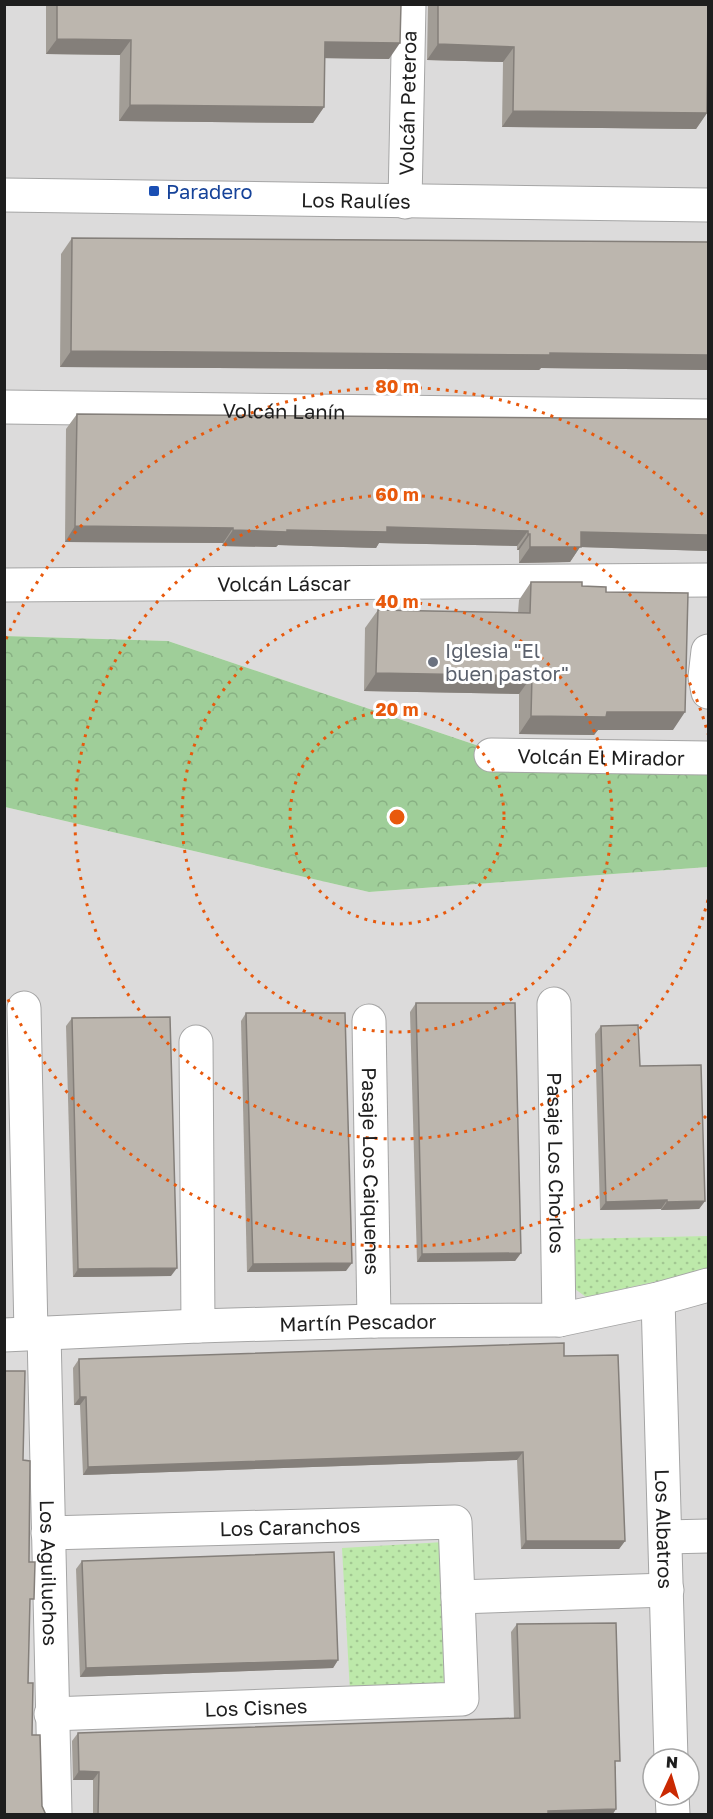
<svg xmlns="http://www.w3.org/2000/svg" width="713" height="1819" font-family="'Golos Text',sans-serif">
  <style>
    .residential { fill: #dcdbdb; fill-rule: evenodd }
    .grass { fill: url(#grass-dots) }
    .forest { fill: url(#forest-crowns) }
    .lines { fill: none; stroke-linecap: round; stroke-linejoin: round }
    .street-casing { stroke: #a5a5a5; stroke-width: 35 }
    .street { stroke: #fff; stroke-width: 33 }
    .wall { fill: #a29d96 }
    .shaded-wall { fill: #847f7a }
    .building { fill: #bcb6ae; stroke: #847f7a; stroke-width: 1.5 }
    .ring { fill: none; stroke: #e8590c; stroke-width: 3; stroke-dasharray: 3 6 }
    .transit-dot { fill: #1a4fb4; stroke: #fff; stroke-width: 2 }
    .worship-dot { fill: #6b7280; stroke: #fff; stroke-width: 2 }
    .labels { text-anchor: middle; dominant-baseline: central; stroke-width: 6; stroke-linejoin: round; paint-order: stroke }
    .street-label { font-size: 20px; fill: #1e1e1e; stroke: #fff }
    .transit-label { font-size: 20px; fill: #164399; stroke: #fff; text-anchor: start }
    .worship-label { font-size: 20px; fill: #5b616d; stroke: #fff; text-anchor: start }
    .centre { fill: #e8590c; stroke: #fff; stroke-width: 3 }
    .ring-label { font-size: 18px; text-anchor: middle; font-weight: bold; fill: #e8590c; stroke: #fff; stroke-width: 6; stroke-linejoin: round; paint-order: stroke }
  </style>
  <defs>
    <pattern id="grass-dots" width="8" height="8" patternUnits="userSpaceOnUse" patternTransform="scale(1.5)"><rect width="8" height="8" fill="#bde9aa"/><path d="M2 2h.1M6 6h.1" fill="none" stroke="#a2c792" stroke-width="1.8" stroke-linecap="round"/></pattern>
    <pattern id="forest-crowns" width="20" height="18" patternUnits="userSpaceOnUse" patternTransform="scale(1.5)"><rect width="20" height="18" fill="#9fce99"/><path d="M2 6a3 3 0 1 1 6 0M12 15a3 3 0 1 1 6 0" fill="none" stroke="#88b083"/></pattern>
  </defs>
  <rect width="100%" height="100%" fill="#efede4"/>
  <g class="residential">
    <polygon points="5,5 708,5 708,756 479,746 168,641 5,636"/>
    <path d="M5 807 369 892 708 867V1814H5ZM653 1759H689V1795H653Z"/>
  </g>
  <g class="grass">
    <polygon points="708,1236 708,1270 586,1297 575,1289 575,1239"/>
    <polygon points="444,1542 452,1686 350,1692 342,1548"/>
  </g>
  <polygon class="forest" points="5,636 168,641 479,746 708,756 708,867 369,892 5,807"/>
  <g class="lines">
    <defs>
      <g id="street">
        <path id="s1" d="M4 195 708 205"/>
        <path id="s2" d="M405 202 409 4"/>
        <path id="s3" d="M4 407 708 416"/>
        <path id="s4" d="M4 585 708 580"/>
        <polyline points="708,651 705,677 708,692"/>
        <path id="s5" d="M491 755 708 758"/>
        <path id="s6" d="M554 1004 559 1320"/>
        <polyline points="24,1008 31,1333"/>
        <path id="s7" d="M369 1021 374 1321"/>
        <polyline points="196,1042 198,1326"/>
        <path id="s8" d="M658 1299 671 1759"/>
        <path id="s9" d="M44 1333 55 1814"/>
        <path id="s10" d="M4 1335 198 1326 374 1321 559 1320 658 1299 708 1285"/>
        <path id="s11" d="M48 1533 455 1522 462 1699 51 1714"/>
        <polyline points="666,1537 708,1536"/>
        <polyline points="458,1597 667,1590"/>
        <polyline points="672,1795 673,1814"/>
      </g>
    </defs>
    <use href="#street" class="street-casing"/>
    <use href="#street" class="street"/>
  </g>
  <g class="wall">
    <polygon points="46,4 401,4 389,59 325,58 324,107 313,123 119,121 120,55 46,54"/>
    <polygon points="428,4 708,4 707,113 696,129 502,127 503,62 427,60"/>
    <polygon points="72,238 708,242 708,370 541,368 539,370 60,367 61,254"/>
    <polygon points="77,414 708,419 708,551 580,547 570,562 519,563 519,550 517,550 517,546 379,543 376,548 278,545 276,547 222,546 223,543 65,542 66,429"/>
    <polygon points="531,582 582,586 606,592 673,730 598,730 594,735 519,734 519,694 364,691 365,628 378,610 518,613 519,600"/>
    <polygon points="416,1003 521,1253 515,1261 417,1262 410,1012"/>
    <polygon points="246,1013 346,1271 247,1272 241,1021"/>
    <polygon points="72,1018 171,1276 73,1277 66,1026"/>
    <polygon points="601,1026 640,1066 705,1201 699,1209 661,1210 661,1209 600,1210 595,1034"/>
    <polygon points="564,1356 625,1541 619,1549 521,1549 517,1460 83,1475 80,1405 74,1405 73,1368 79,1359"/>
    <polygon points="82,1561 338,1660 333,1668 80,1677 76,1569"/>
    <polygon points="517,1624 616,1767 616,1809 612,1815 93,1815 93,1780 73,1780 72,1741 78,1733 514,1718 511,1632"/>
  </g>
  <g class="shaded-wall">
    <polygon points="57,39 131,40 120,55 46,54"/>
    <polygon points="325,42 400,43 389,59 314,58"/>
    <polygon points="438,44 514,47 503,62 427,60"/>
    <polygon points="130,105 324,107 313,123 119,121"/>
    <polygon points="513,111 707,113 696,129 502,127"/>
    <polygon points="71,351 550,353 708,355 708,370 541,368 539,370 60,367"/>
    <polygon points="75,526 233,528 223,543 65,542"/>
    <polygon points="387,527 528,531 517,546 379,543 376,548 278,545 276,547 222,546 233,530"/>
    <polygon points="581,532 708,535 708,551 580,547 570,562 519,563 530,547"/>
    <polygon points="528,534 530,534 519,550 517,550"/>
    <polygon points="376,673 532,676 519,694 364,691"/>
    <polygon points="607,712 685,712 673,730 598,730 594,735 519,734 531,716"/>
    <polygon points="667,1200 661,1209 600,1210 606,1202"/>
    <polygon points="705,1201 699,1209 661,1210 667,1202"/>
    <polygon points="521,1253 515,1261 417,1262 422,1254"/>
    <polygon points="352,1263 346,1271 247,1272 253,1264"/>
    <polygon points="177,1268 171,1276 73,1277 78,1269"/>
    <polygon points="80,1397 86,1397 80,1405 74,1405"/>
    <polygon points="523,1452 517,1460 83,1475 88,1467"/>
    <polygon points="526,1541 625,1541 619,1549 521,1549"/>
    <polygon points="338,1660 333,1668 80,1677 86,1668"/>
    <polygon points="79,1771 99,1772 93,1780 73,1780"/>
    <polygon points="616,1809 612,1815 545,1815 548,1811"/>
  </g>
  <g class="building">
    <polygon points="57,4 401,4 400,43 325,42 324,107 130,105 131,40 57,39"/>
    <polygon points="438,4 708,4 707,113 513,111 514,47 438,44"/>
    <polygon points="72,238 708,242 708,355 550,353 550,355 71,351"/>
    <polygon points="77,414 708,419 708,535 581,532 581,547 530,547 530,534 528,534 528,531 387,527 387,532 287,530 287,532 233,530 233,528 75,526"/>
    <polygon points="531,582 582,582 582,586 606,587 606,592 688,593 685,712 607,712 606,717 531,716 532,676 376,673 378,610 530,613"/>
    <polygon points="416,1003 515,1003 521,1253 422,1254"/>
    <polygon points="246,1013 345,1013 352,1263 253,1264"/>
    <polygon points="170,1017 177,1268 78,1269 72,1018"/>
    <polygon points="638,1025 640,1066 701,1065 705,1201 667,1202 667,1200 606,1202 601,1026"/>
    <polygon points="564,1343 564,1356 618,1355 625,1541 526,1541 523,1452 88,1467 86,1397 80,1397 79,1359"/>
    <polygon points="4,1371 25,1371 23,1460 30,1461 29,1562 35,1562 34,1599 30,1599 28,1683 33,1683 32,1735 40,1735 42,1806 46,1815 4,1815"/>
    <polygon points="334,1552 338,1660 86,1668 82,1561"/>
    <polygon points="616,1623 620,1761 615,1761 616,1809 548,1811 548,1815 98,1815 99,1772 79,1771 78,1733 520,1718 517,1624"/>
  </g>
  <g class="ring">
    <circle cx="397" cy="817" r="107"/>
    <circle cx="397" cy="817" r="215"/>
    <path d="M708 900A322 322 0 1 1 708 734"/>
    <path d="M706 1116A430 430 0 0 1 6 995M6 639A430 430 0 0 1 706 518"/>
  </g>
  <rect class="transit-dot" x="148" y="185" width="12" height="12" rx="3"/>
  <circle class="worship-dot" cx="433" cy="662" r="6"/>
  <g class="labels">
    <g class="street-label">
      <text stroke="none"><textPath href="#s2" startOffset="99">Volcán Peteroa</textPath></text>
      <text stroke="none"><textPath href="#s1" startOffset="352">Los Raulíes</textPath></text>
      <text stroke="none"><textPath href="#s3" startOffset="280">Volcán Lanín</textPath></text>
      <text stroke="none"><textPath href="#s4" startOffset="280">Volcán Láscar</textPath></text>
      <text stroke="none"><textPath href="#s5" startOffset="110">Volcán El Mirador</textPath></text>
      <text stroke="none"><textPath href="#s6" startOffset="159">Pasaje Los Chorlos</textPath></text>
      <text stroke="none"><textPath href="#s7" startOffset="150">Pasaje Los Caiquenes</textPath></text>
      <text stroke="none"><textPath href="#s10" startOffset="354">Martín Pescador</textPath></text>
      <text stroke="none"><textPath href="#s11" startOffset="242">Los Caranchos</textPath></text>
      <text stroke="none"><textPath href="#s8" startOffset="230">Los Albatros</textPath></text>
      <text stroke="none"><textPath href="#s9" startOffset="240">Los Aguiluchos</textPath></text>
      <text transform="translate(256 1707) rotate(-2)">Los Cisnes</text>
    </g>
    <g class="transit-label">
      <text x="166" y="191">Paradero</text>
    </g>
    <g class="worship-label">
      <text x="445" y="650">Iglesia "El<tspan x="445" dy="23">buen pastor"</tspan></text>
    </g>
  </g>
  <circle cx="397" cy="817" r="9" class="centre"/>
  <g class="ring-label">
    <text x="397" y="393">80 m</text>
    <text x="397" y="501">60 m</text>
    <text x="397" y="608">40 m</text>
    <text x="397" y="716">20 m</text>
  </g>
  <rect width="713" height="1819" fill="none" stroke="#1e1e1e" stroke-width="12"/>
  <g transform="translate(671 1777) rotate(4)"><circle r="28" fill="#ffffff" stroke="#a5a5a5" stroke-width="1.5"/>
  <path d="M0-4.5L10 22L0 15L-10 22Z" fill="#ca2902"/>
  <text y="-9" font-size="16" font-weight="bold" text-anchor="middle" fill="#1e1e1e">N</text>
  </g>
</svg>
